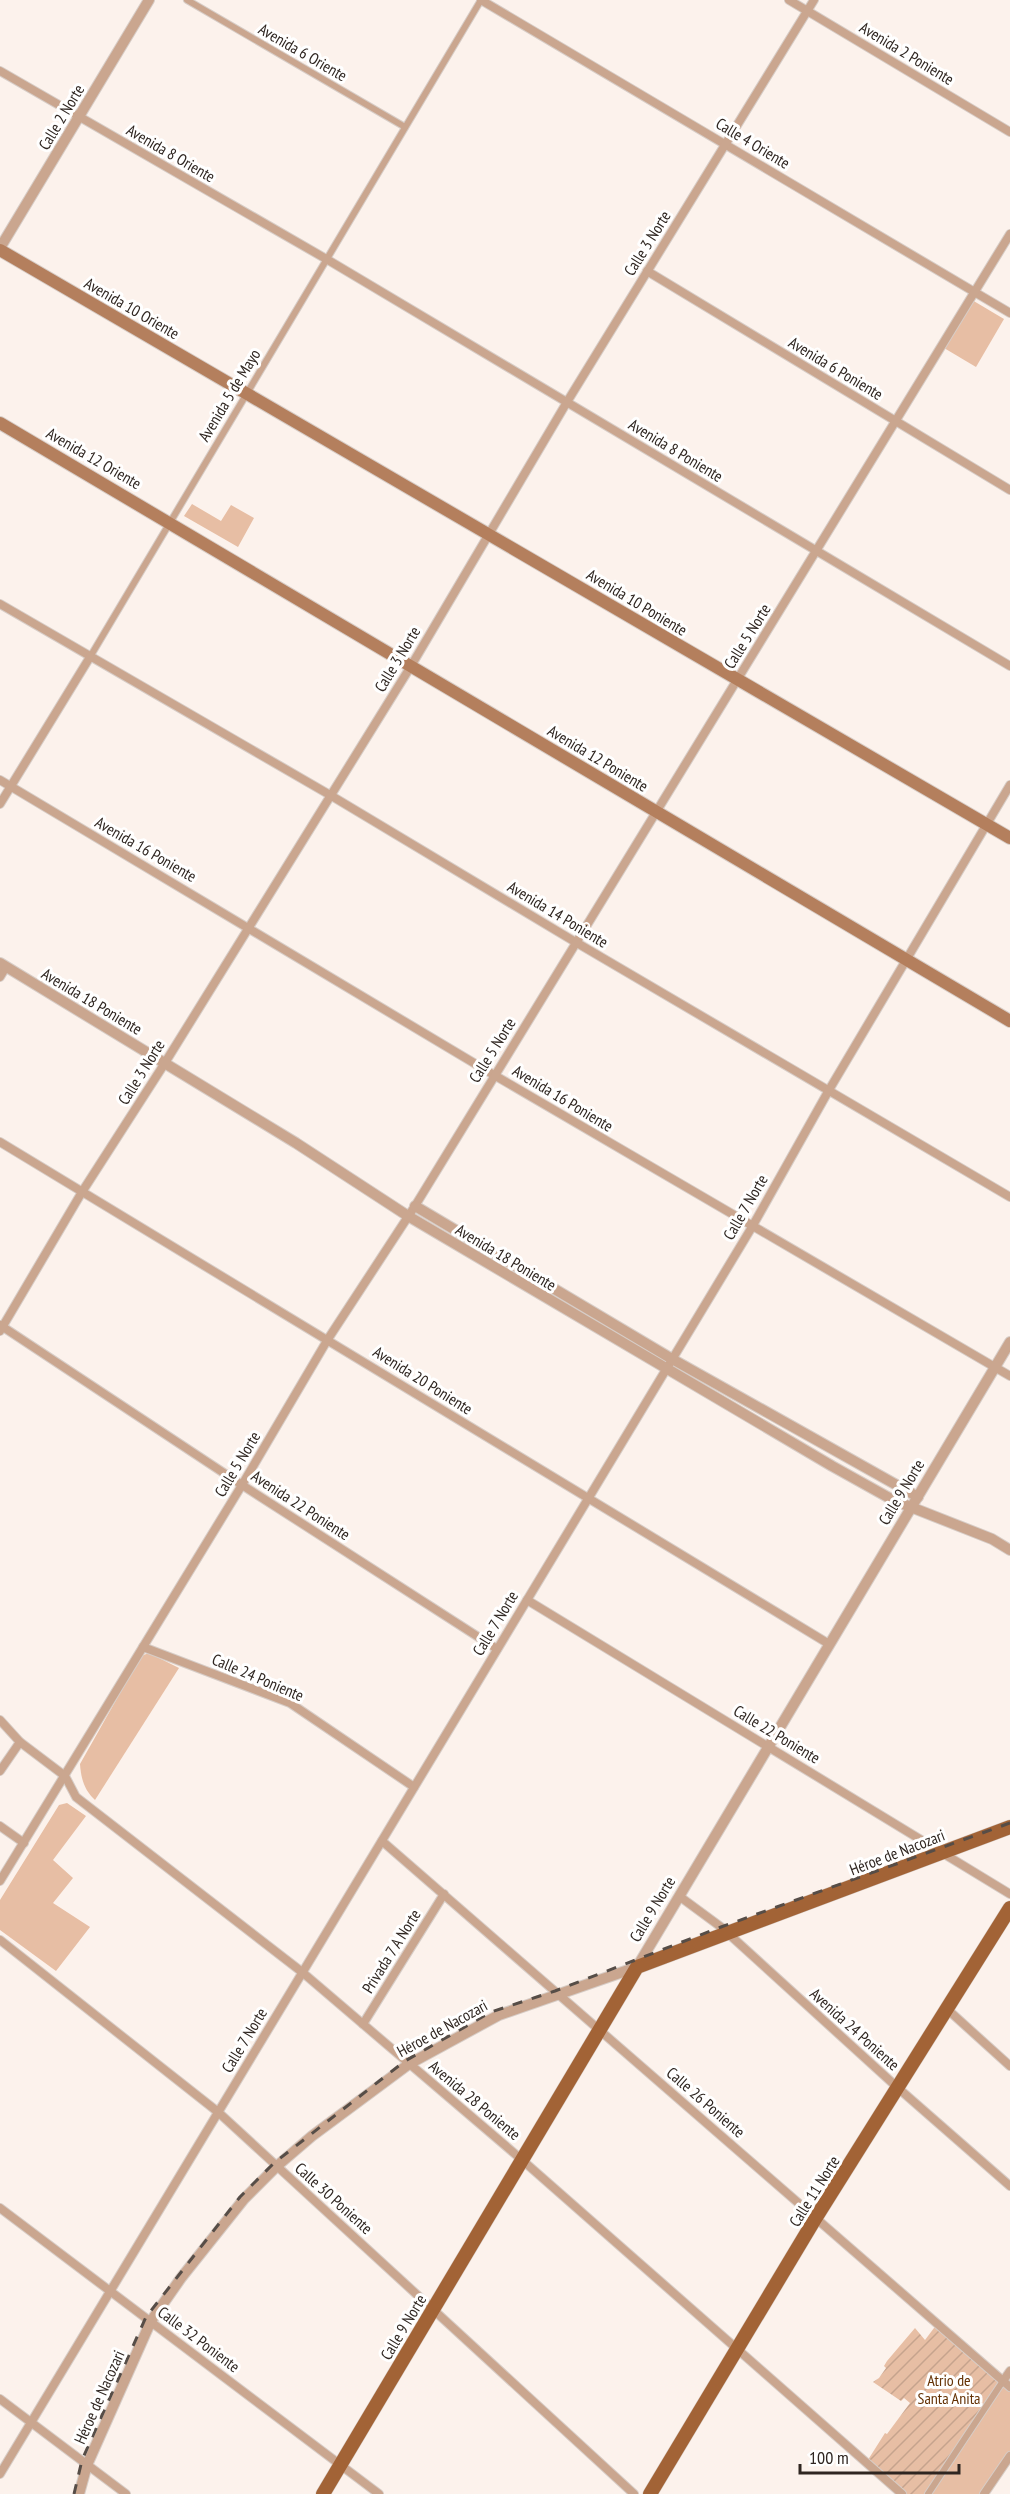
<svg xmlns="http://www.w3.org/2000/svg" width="1010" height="2494" font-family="'PT Sans Narrow',sans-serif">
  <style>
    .park { fill: #e7bea4 }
    .garden { fill: url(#garden-furrows) }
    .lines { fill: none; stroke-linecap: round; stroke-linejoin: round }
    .pedestrian-casing { stroke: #d7cdc7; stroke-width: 8 }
    .minor-casing { stroke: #d7cdc7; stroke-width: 10 }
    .tertiary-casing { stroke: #d7cdc7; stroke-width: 12 }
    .secondary-casing { stroke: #d7cdc7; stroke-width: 14 }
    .primary-casing { stroke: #d7cdc7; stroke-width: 15 }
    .pedestrian { stroke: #caa68f; stroke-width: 6 }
    .minor { stroke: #caa68f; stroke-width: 8 }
    .tertiary { stroke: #caa68f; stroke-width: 10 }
    .secondary { stroke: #b47f5d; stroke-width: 12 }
    .primary { stroke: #a26336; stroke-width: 14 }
    .rail { stroke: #564d47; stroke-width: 3; stroke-dasharray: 10 10; stroke-linecap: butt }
    .labels { text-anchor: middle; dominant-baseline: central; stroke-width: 6; stroke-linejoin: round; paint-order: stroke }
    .street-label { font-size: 16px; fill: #2f2621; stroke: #fff }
    .park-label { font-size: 16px; fill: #643205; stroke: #fff }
  </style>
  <defs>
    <pattern id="garden-furrows" width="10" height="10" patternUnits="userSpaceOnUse" patternTransform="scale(1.5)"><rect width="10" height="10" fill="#e7bea4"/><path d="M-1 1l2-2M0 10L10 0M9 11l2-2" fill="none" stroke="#c6a38d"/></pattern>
  </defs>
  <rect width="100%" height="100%" fill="#fcf2ec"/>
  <g class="park">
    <polygon points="972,300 1004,319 976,367 944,348"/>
    <polygon points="192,504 221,521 231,505 254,518 238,547 184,516"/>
    <path d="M149 1653 179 1668 95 1800C84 1790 81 1778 80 1764L137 1663 141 1656Z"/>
    <polygon points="67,1803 86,1816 53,1860 73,1878 53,1903 90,1927 56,1971 0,1930 0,1900 59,1805"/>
    <polygon points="1003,2381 1010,2387 1010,2456 984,2494 928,2494"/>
  </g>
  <polygon class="garden" points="937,2324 1003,2381 928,2494 902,2494 866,2463 885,2433 887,2434 910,2403 904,2398 901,2401 873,2382 879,2378 886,2368 884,2366 887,2361 915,2328 925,2340"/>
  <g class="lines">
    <defs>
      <g id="pedestrian">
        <polyline points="187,0 405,127"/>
        <polyline points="90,657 481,0"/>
        <polyline points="928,2494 1003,2381"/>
      </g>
      <g id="minor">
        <polyline points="481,0 1010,313"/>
        <polyline points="789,0 1010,132"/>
        <polyline points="0,71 328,260 1010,666"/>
        <polyline points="647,271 1010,490"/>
        <polyline points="0,604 330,795 572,940 1010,1197"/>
        <polyline points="0,780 494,1075 1010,1376"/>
        <polyline points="0,804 90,657"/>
        <polyline points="0,977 6,967"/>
        <polyline points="0,1142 829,1644"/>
        <polyline points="0,1325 242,1485 497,1649"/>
        <polyline points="0,1331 82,1192 163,1066 411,666 567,402 814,0"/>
        <polyline points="527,1600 1010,1894"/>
        <polyline points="143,1647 290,1703 414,1787"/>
        <polyline points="0,1720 20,1742 65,1776 76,1797 302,1972 521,2159 902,2494"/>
        <polyline points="0,1771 20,1742"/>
        <polyline points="0,1826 24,1843"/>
        <polyline points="382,1841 1010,2387"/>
        <polyline points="0,1881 242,1485 328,1339 415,1206 1010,234"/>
        <polyline points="679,1896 721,1927 898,2088 1010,2186"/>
        <polyline points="0,1940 218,2112 634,2494"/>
        <polyline points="947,2009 1010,2066"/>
        <polyline points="363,2024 444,1894"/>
        <polyline points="0,2208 379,2494"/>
        <polyline points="1003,2381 1010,2371"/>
        <polyline points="0,2399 126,2494"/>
        <polyline points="0,2474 752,1227 829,1090 1010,785"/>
        <polyline points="984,2494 1010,2456"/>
      </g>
      <g id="tertiary">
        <polyline points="0,248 149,0"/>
        <polyline points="0,963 296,1143 408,1216 832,1466 893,1500 992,1539 1010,1550"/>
        <polyline points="415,1206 672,1359 918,1497"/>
        <polyline points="79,2494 87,2465 151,2321 181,2278 244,2199 277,2166 312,2136 409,2064 499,2015 637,1967 1010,1342"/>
      </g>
      <g id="secondary">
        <polyline points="0,250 1010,838"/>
        <polyline points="0,423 1010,1021"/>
      </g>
      <g id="primary">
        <polyline points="323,2494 637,1967 1010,1827"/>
        <polyline points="650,2494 815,2219 1010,1908"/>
      </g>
    </defs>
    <use href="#pedestrian" class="pedestrian-casing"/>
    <use href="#minor" class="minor-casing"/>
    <use href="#tertiary" class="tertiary-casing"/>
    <use href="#secondary" class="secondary-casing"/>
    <use href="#primary" class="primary-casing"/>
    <use href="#pedestrian" class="pedestrian"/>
    <use href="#minor" class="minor"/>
    <use href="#tertiary" class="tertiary"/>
    <use href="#secondary" class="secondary"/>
    <use href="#primary" class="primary"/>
    <polyline class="rail" points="74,2494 82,2460 146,2317 240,2197 274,2163 405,2061 491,2012 555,1991 721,1927 1010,1823"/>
  </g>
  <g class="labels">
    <g class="street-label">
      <text transform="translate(303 52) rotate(30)">Avenida 6 Oriente</text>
      <text transform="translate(907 53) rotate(31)">Avenida 2 Poniente</text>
      <text transform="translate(61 117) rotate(-59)">Calle 2 Norte</text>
      <text transform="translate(753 143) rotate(31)">Calle 4 Oriente</text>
      <text transform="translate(171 153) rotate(30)">Avenida 8 Oriente</text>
      <text transform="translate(647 243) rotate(-58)">Calle 3 Norte</text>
      <text transform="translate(132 308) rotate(30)">Avenida 10 Oriente</text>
      <text transform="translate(836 368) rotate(31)">Avenida 6 Poniente</text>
      <text transform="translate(229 395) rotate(-59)">Avenida 5 de Mayo</text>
      <text transform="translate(676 450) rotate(31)">Avenida 8 Poniente</text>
      <text transform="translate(94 458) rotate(30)">Avenida 12 Oriente</text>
      <text transform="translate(637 602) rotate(31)">Avenida 10 Poniente</text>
      <text transform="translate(747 636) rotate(-58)">Calle 5 Norte</text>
      <text transform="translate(397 659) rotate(-59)">Calle 3 Norte</text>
      <text transform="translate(598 758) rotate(31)">Avenida 12 Poniente</text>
      <text transform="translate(146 849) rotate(30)">Avenida 16 Poniente</text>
      <text transform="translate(558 914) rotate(31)">Avenida 14 Poniente</text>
      <text transform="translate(92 1001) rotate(31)">Avenida 18 Poniente</text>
      <text transform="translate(492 1050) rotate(-58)">Calle 5 Norte</text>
      <text transform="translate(141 1072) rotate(-58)">Calle 3 Norte</text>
      <text transform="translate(563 1098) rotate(31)">Avenida 16 Poniente</text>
      <text transform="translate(745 1207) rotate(-60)">Calle 7 Norte</text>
      <text transform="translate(506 1257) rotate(31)">Avenida 18 Poniente</text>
      <text transform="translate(423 1380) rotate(32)">Avenida 20 Poniente</text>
      <text transform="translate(237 1464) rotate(-59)">Calle 5 Norte</text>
      <text transform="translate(901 1492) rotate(-59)">Calle 9 Norte</text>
      <text transform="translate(301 1505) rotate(33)">Avenida 22 Poniente</text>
      <text transform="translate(495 1623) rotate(-59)">Calle 7 Norte</text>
      <text transform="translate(258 1677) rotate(23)">Calle 24 Poniente</text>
      <text transform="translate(777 1734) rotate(31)">Calle 22 Poniente</text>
      <text transform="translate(897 1852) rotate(-21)">Héroe de Nacozari</text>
      <text transform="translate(652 1909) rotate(-59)">Calle 9 Norte</text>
      <text transform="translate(391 1951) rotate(-58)">Privada 7 A Norte</text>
      <text transform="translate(442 2028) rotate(-29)">Héroe de Nacozari</text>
      <text transform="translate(855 2029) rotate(42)">Avenida 24 Poniente</text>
      <text transform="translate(244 2040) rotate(-59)">Calle 7 Norte</text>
      <text transform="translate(475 2100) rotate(40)">Avenida 28 Poniente</text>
      <text transform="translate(706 2102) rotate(41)">Calle 26 Poniente</text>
      <text transform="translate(814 2191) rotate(-58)">Calle 11 Norte</text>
      <text transform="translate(334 2198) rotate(42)">Calle 30 Poniente</text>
      <text transform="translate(403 2327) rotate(-59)">Calle 9 Norte</text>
      <text transform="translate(199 2339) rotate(37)">Calle 32 Poniente</text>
      <text transform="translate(99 2397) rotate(-66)">Héroe de Nacozari</text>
    </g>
    <g class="park-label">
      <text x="949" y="2380">Atrio de<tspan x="949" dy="18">Santa Anita</tspan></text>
    </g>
  </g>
  <path d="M800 2464v9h159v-9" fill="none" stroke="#2f2621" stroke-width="3"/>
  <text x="809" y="2464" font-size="18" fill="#2f2621" stroke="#ffffff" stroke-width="4.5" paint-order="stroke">100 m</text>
</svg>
